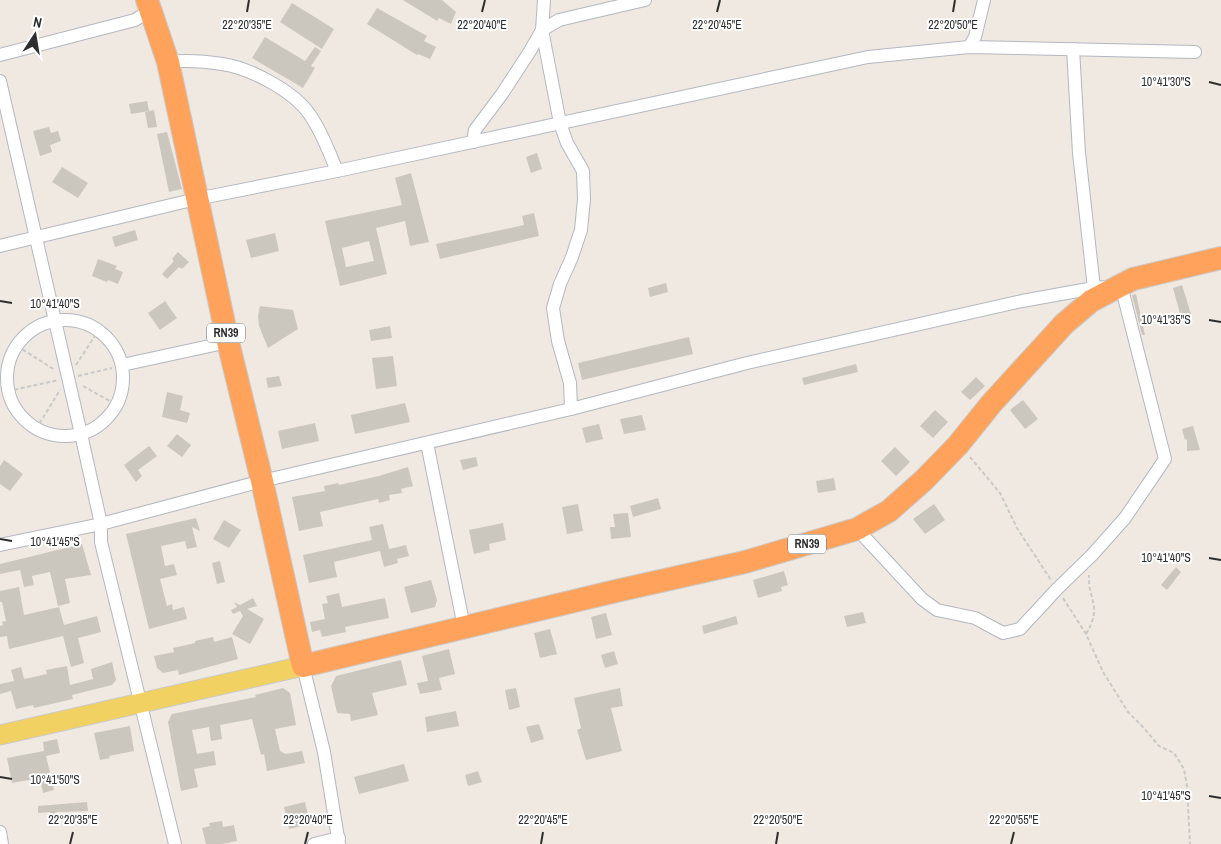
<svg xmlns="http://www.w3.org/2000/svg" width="1221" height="844" font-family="'Archivo Narrow',sans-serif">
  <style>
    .building { fill: #cbc7bf; fill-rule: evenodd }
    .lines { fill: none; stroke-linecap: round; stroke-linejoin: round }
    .street-casing { stroke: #b4b7c1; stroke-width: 14 }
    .primary-casing { stroke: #c9c9c9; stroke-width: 21 }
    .highway-casing { stroke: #c9c9c9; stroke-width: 24 }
    .path { stroke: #c9c9c9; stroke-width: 2; stroke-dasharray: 4 2.5; stroke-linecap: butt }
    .street { stroke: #fff; stroke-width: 12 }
    .primary { stroke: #f2d163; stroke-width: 19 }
    .highway { stroke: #ffa35c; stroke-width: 22 }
    .ticks { fill: none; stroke: #2e2e2e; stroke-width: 2 }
    .labels { text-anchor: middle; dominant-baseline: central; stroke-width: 4; stroke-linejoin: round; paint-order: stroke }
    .shield { fill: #fff; stroke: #6d6d6d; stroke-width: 1 }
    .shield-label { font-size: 12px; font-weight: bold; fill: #2e2e2e }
    .ticks-label { font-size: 12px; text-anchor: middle; fill: #2e2e2e; stroke: #fff; stroke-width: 4; stroke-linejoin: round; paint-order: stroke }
  </style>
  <rect width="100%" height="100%" fill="#efe9e1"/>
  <g class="building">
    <polygon points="403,0 442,0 456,12 451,24 439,18 437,21"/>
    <polygon points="292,3 334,29 322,49 280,22"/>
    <polygon points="377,8 427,36 424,41 436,47 430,59 418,54 417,55 367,24"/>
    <polygon points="265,37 305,61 315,47 321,51 311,66 315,68 303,88 252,58"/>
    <polygon points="147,101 149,111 131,114 129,104"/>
    <polygon points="154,110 157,127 148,128 145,112"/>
    <polygon points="49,127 51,133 58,131 61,141 50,145 52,152 40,156 33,131"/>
    <polygon points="167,132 182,189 169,192 157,134"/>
    <polygon points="537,153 542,169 531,173 526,157"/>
    <polygon points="62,167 88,183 78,198 52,182"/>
    <path d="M411 173 429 242 410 246 405 221 376 228 387 274 340 286 325 221 402 205 395 178ZM369 241 374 261 346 267 342 248Z"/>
    <polygon points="534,213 539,236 440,259 436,244 524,225 522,216"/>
    <polygon points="135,230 138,240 115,247 112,237"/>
    <polygon points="275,233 279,251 251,258 246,240"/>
    <polygon points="178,252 189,262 182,269 179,267 167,279 162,274 174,261 172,259"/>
    <polygon points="98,259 117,266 115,269 123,272 118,284 108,280 107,282 92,276"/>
    <polygon points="666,283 668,292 650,297 648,288"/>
    <polygon points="1182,285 1191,314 1181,317 1173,288"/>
    <polygon points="1136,294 1145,335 1142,335 1132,295"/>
    <polygon points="165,301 177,318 160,330 148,313"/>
    <polygon points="260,306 293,310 298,329 268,348 259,326 258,316"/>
    <polygon points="390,326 392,338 371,341 369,330"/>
    <polygon points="689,337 693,354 582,380 578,363"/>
    <polygon points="393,356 397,386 376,389 372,358"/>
    <polygon points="856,364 858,372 804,385 802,378"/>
    <polygon points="279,376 282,386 268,388 266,378"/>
    <polygon points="976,377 985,386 970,400 961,392"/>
    <polygon points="167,392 183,396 180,410 190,413 187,423 162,417"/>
    <polygon points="1023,400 1038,419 1025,429 1010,410"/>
    <polygon points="405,403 410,422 355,434 351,415"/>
    <polygon points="935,410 948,422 933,438 920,426"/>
    <polygon points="642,415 646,430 624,434 620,419"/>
    <polygon points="315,423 319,441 282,449 278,431"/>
    <polygon points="599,424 603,439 586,443 582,428"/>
    <polygon points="1193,426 1200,450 1187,451 1187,439 1185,440 1182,429"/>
    <polygon points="177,434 191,445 182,457 167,446"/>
    <polygon points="149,446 157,456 138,470 142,476 136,482 124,465"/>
    <polygon points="895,447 910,462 896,476 881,461"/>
    <polygon points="476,457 478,466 463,470 460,460"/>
    <polygon points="4,460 23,474 10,491 0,484 0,466"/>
    <polygon points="408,467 413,486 401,489 402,493 389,495 390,500 379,503 378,499 320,512 323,526 299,531 292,497 325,491 324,486 338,483 339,485 379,476"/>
    <polygon points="834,478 836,490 818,493 816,481"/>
    <polygon points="658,498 661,509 633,517 630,506"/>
    <polygon points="578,504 583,531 567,534 562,507"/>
    <polygon points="934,504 945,520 925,534 913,519"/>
    <polygon points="628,513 631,537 611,539 610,527 615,527 613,514"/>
    <polygon points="196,518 200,531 192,527 197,547 187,549 185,541 161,546 165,566 174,564 177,575 160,579 167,606 172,604 173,610 184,607 187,619 149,629 126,534"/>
    <polygon points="224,520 241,530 229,548 213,539"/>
    <polygon points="503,523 506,540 489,544 490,550 474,554 469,530"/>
    <polygon points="383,524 389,549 406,545 409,556 397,559 398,563 384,567 380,551 334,562 337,577 309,583 303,555 372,540 369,527"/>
    <polygon points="82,544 91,575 65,579 70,603 58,606 50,572 32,576 34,585 24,587 20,570 0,574 0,564"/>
    <polygon points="220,561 225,582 217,584 212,563"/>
    <polygon points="1176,567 1181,572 1167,590 1161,585"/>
    <polygon points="784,571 788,585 781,587 782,591 758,598 753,580"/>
    <polygon points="431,580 437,600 435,607 411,613 404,587"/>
    <polygon points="19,587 24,615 59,607 64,625 97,616 101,632 78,638 84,663 71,667 63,636 9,649 7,636 0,637 0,626 3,625 2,622 6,621 2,602 0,602 0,591"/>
    <polygon points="339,593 342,607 385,598 389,618 345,627 346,632 322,637 320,630 312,632 310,622 325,619 322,604 328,603 326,596"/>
    <polygon points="253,598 257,606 247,609 264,619 250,644 232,634 243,616 240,611 233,614 231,610 237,607 234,602 240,605"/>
    <polygon points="863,612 866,623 847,627 844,616"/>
    <polygon points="606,613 612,635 596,639 591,617"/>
    <polygon points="736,616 738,624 704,634 702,626"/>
    <polygon points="550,629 557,654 540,658 534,633"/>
    <polygon points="213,637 214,642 232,637 238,659 179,675 178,670 163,673 157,668 154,656 174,652 173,648 195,643 195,641"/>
    <polygon points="449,649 455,674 439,678 442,690 420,694 417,683 428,681 422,656"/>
    <polygon points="614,651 618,664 605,668 601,655"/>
    <polygon points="401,660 407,685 372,693 378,715 351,721 350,714 337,713 331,686 336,676"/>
    <polygon points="112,662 116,680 112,685 72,695 73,699 34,708 33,705 16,709 11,691 0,694 0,684 14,681 11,670 21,667 24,679 47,674 46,670 67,666 70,685 93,679 91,669"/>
    <polygon points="283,688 290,693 296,725 275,729 280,751 286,754 302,751 305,763 267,771 264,754 261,755 252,719 220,725 222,739 211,741 209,727 192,730 197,754 214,751 216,765 194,769 198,787 181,791 168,722 172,714 256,697 255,695"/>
    <polygon points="516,688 520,707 509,710 505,690"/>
    <polygon points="620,688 623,706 611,708 622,751 586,760 577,730 581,728 574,698"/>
    <polygon points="456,711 459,726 427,732 425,717"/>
    <polygon points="539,724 544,739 531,743 526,727"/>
    <polygon points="130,726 134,751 109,756 110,758 100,760 94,733"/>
    <polygon points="57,739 60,753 46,756 54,790 43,793 40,778 12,783 7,758 44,751 43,742"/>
    <polygon points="404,764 409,781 359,794 354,777"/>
    <polygon points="478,771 482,782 468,786 465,775"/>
    <polygon points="87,802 88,811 57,812 51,815 50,812 38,813 38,806"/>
    <polygon points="305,802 310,824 289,829 284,807"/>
    <polygon points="222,821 223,827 234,825 237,841 222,844 206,844 202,828 210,826 209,823"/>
  </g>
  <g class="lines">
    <defs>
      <g id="street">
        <polyline points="544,0 542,30 560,123 567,143 583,171 584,199 581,230 572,257 560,284 553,308 558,341 570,383 571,409"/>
        <polyline points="969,47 975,37 984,0"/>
        <polyline points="1073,49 1079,153 1094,288"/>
        <polyline points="0,55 135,20 149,11"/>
        <path d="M168 62C186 60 203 61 222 64 250 68 294 91 310 115 322 132 329 152 337 171"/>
        <polyline points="0,81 81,434 101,524 101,542 175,844"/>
        <polyline points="473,142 475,130 502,94 530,51 542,30 559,20 645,0"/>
        <polyline points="0,246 196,199 337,171 868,57 969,47 1195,52"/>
        <circle cx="65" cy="378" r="58"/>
        <polyline points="122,365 228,342"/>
        <polyline points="427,443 464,627"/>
        <polyline points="0,545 101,524 262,481 571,409 747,363 1022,301 1094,288 1119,286 1124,297 1165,459 1125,518 1092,555 1057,589 1020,629 1003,633 975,618 937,610 922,599 857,529"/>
        <polyline points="303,666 324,752 339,844"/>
        <polyline points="0,832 2,844"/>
        <polyline points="314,844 339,838"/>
      </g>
      <polyline id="primary" points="0,735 303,666"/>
      <polyline id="highway" points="147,0 168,62 228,342 262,481 303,666 616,591 745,562 857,529 889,511 924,480 958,445 991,404 1064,324 1091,301 1133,279 1221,258"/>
    </defs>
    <use href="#street" class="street-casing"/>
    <use href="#primary" class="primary-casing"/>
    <use href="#highway" class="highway-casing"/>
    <g class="path">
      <polyline points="17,346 55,370"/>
      <polyline points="76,365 98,331"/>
      <polyline points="78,376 112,368"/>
      <polyline points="83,386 117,405"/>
      <polyline points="8,391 59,380"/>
      <polyline points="36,429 60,390"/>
      <polyline points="970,457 1000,493 1017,528 1051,580"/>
      <polyline points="1063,598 1086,634 1103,672 1128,712 1143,727 1159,746 1174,753 1184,769 1187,786 1190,844"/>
      <path d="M1086 634C1103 605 1088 602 1089 575"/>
    </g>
    <use href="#street" class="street"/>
    <use href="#primary" class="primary"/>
    <use href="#highway" class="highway"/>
  </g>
  <path class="ticks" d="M247 12 249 0M482 12 485 0M717 12 720 0M953 12 955 0M1209 82 1221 85M0 301 12 303M1209 320 1221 322M0 539 12 541M1209 558 1221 560M0 777 12 779M1209 796 1221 798M70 844 73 832M305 844 308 832M541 844 543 832M776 844 778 832M1011 844 1014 832"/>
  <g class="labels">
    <g class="shield">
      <rect x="207" y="323.5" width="38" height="19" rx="4"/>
      <rect x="788" y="534.5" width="38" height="19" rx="4"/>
    </g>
    <g class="shield-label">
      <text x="226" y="333">RN39</text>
      <text x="807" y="544">RN39</text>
    </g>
  </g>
  <g class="ticks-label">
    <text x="247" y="29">22°20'35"E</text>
    <text x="482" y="29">22°20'40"E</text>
    <text x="717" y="29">22°20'45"E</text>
    <text x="953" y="29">22°20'50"E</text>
    <text x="1166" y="86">10°41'30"S</text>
    <text x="55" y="308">10°41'40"S</text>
    <text x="1166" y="324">10°41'35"S</text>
    <text x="55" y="546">10°41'45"S</text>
    <text x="1166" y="562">10°41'40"S</text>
    <text x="55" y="784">10°41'50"S</text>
    <text x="1166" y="800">10°41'45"S</text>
    <text x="73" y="824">22°20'35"E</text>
    <text x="308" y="824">22°20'40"E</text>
    <text x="543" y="824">22°20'45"E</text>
    <text x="778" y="824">22°20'50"E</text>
    <text x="1014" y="824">22°20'55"E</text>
  </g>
  <g transform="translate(35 35) rotate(12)" stroke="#ffffff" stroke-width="4" paint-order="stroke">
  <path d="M0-4L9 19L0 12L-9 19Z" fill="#2e2e2e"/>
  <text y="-8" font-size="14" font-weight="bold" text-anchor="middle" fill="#2e2e2e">N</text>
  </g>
</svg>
